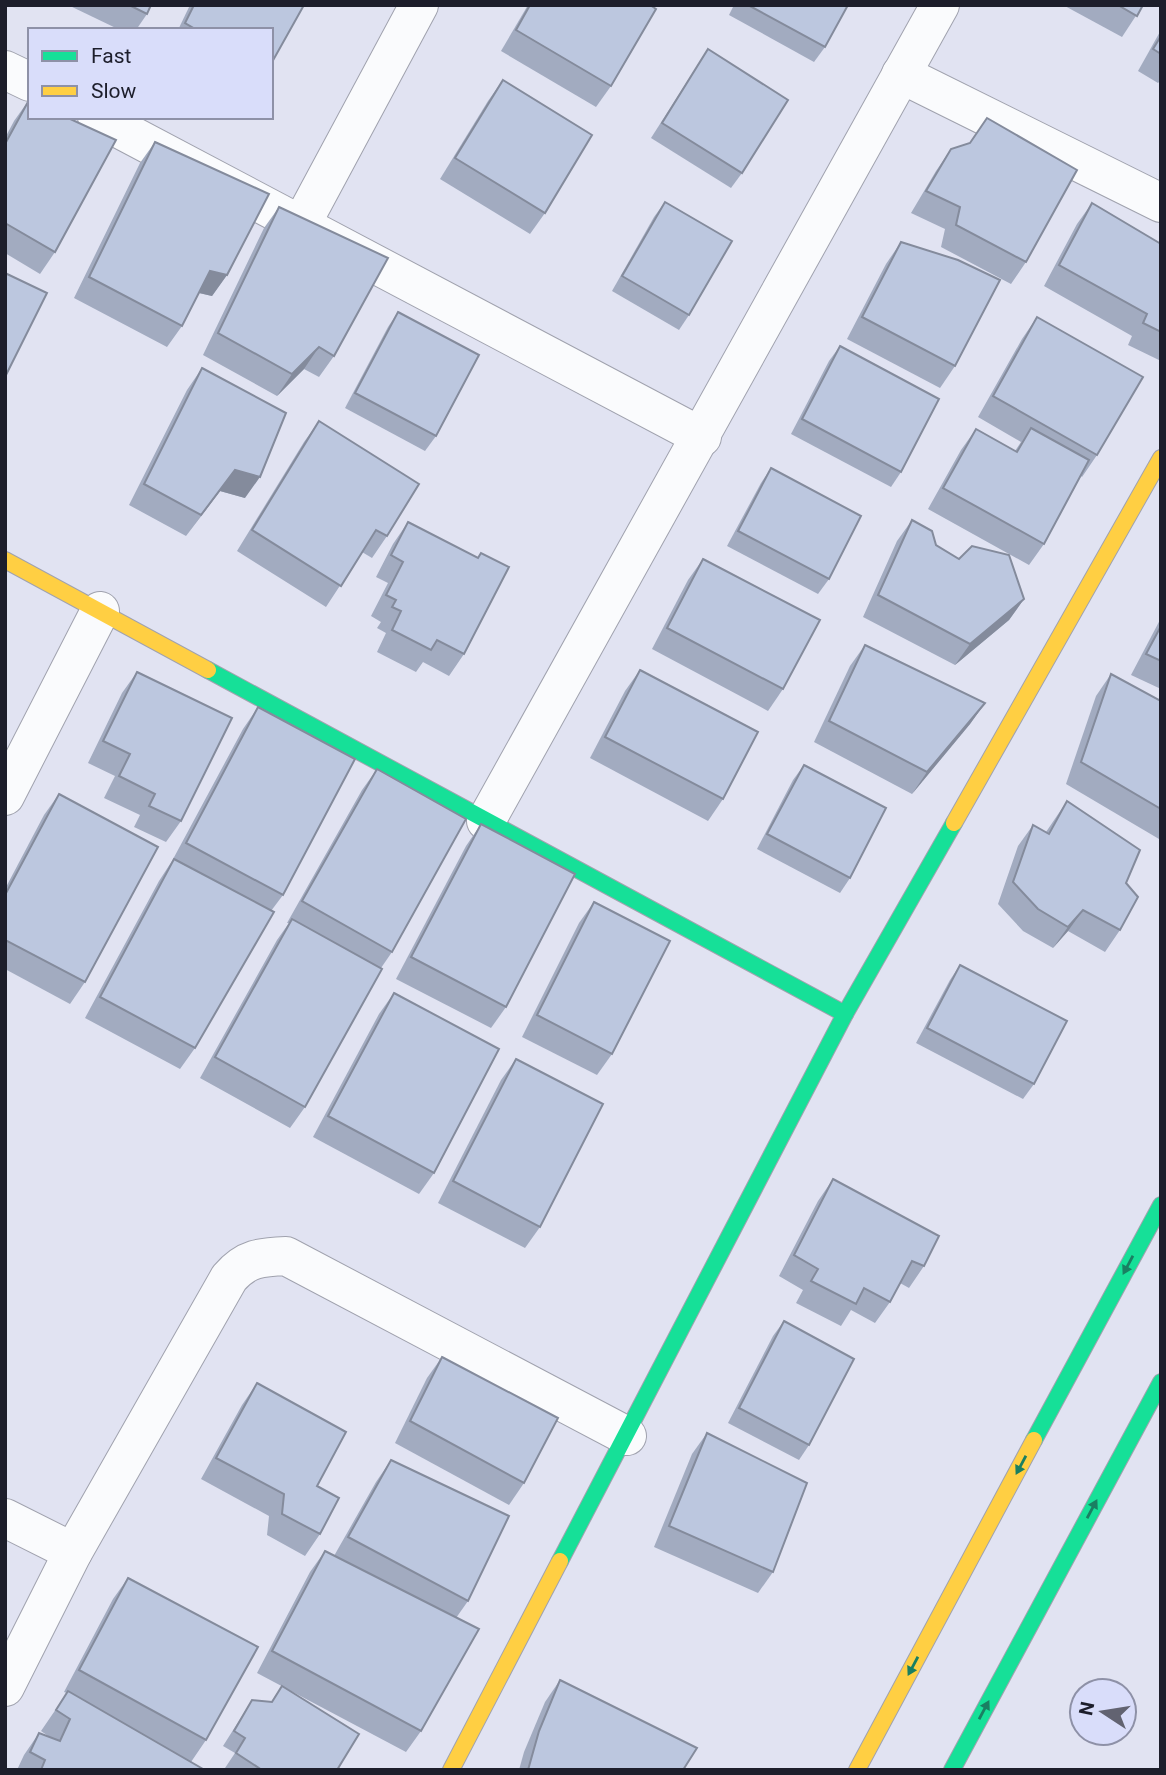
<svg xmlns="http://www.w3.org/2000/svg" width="1166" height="1775" font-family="Roboto,sans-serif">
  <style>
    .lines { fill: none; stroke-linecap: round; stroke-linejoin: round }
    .street-casing { stroke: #a0a2ae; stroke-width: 40 }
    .fast-casing { stroke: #a0a2ae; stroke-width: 18 }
    .slow-casing { stroke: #a0a2ae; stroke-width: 18 }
    .street { stroke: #fafbfd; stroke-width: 38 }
    .fast { stroke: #16e098; stroke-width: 16 }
    .slow { stroke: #ffcf43; stroke-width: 16 }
    .wall { fill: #a2abc0 }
    .shaded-wall { fill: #848b9c }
    .building { fill: #bcc7df; stroke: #848b9c; stroke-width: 2 }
    .oneway { fill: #1a7f62 }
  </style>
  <rect width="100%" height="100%" fill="#e1e3f2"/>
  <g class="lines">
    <defs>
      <g id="street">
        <polyline points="5,70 30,82"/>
        <polyline points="901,74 1161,203"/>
        <polyline points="97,117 702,437"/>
        <polyline points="302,223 419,5"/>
        <polyline points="5,796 100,611"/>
        <polyline points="486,821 940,5"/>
        <polyline points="5,1518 73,1552"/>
        <path d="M5 1687 73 1552 229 1278C246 1258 261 1257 286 1256L627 1436"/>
      </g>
      <g id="fast">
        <polyline points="208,670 845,1014"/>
        <polyline points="1034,1440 1161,1205"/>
        <polyline points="560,1561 845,1014 954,823"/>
        <polyline points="952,1770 1161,1382"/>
      </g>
      <g id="slow">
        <polyline points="5,560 208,670"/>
        <polyline points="954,823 1161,458"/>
        <polyline points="451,1770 560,1561"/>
        <polyline points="857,1770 1034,1440"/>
      </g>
    </defs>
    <use href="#street" class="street-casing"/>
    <use href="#fast" class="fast-casing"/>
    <use href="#slow" class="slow-casing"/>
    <use href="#street" class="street"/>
    <use href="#fast" class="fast"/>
    <use href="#slow" class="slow"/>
  </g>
  <g class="wall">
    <polygon points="68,5 151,5 147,14 136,30 120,30"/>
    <polygon points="190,5 304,5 271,30 178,30"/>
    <polygon points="528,5 650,5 611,86 596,107 501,51"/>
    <polygon points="734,5 848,5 825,47 814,62 729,15"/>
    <polygon points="1063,5 1143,5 1122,37"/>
    <polygon points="1161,30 1161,80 1158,83 1138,71"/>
    <polygon points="708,49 742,173 731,188 651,138"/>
    <polygon points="503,80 545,213 530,234 440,179 488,101"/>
    <polygon points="29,100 55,252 40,274 5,253 5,138 14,121"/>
    <polygon points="155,142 227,275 212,296 199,293 182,326 167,347 74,298 140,163"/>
    <polygon points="951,149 1026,262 1011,284 941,247 945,229 911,213 936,171"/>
    <polygon points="665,202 689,315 679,330 612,291 654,217"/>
    <polygon points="1092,203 1161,244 1161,361 1128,345 1132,336 1044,286 1077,224"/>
    <polygon points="279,207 334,356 319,377 304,369 277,396 203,355 264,228"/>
    <polygon points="901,242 955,366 940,388 847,339 886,264"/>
    <polygon points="398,312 436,436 425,451 345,408 388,327"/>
    <polygon points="1037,317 1097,455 1082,477 1081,476 1044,544 1029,565 928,509 961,450 976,429 1015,451 1021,442 978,417 1022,339"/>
    <polygon points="840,346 901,472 891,487 791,434 829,361"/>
    <polygon points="202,368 245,498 220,491 186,536 129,505 187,390"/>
    <polygon points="319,421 387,536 372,558 362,552 326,607 237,551 304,442"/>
    <polygon points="771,468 829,579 818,594 727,546 761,483"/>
    <polygon points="912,520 936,545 1024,599 1009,620 955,665 863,617 897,541"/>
    <polygon points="408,522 477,558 481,553 464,654 449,676 423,662 416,672 377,652 386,633 377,628 381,622 371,616 388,583 376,577 393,544"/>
    <polygon points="703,559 783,689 768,711 652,649 688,580"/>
    <polygon points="1161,618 1161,689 1131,675"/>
    <polygon points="865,645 985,703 970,724 912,794 814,742 850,666"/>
    <polygon points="640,670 723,799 708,821 590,758 625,691"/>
    <polygon points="137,672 181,821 166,842 134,827 140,815 104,798 115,776 88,763 122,693"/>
    <polygon points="1111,674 1161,701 1161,837 1159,839 1066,784 1096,696"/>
    <polygon points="258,707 283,895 271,911 195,1048 180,1069 85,1018 159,881 172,861 243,729"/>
    <polygon points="804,765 850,878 840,893 757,849 793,780"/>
    <polygon points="377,769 392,952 381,968 305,1107 290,1128 200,1078 277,940 289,923 287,923 362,790"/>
    <polygon points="59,794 85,982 70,1004 5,969 5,889 44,815"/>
    <polygon points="1067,801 1126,883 1120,930 1105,952 1068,931 1053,948 1023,931 998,904 1018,846 1033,825 1046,832"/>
    <polygon points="481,824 506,1007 491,1028 396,979 466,846"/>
    <polygon points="594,902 612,1054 597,1075 522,1037 579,923"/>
    <polygon points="960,965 1034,1084 1023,1099 916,1043 950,980"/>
    <polygon points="394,993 434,1173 419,1194 313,1137 379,1014"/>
    <polygon points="516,1059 540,1227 525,1248 438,1203 501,1080"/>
    <polygon points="833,1179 924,1266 909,1288 900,1283 890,1302 875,1323 851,1310 841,1326 796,1303 803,1290 779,1276 818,1201"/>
    <polygon points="784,1321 809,1445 799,1460 728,1423 773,1336"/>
    <polygon points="442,1357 524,1483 509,1505 395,1443 427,1378"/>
    <polygon points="257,1383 317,1486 320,1534 305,1556 267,1535 269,1516 201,1479 242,1405"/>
    <polygon points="707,1433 773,1572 758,1593 654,1547 692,1454"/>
    <polygon points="391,1460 468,1601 456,1618 421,1731 406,1752 257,1673 310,1572 325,1551 334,1556 376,1482"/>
    <polygon points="128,1578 206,1740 191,1762 203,1770 17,1770 24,1755 39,1733 51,1738 41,1731 67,1693 64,1692 113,1599"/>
    <polygon points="560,1680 683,1770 519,1770 524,1752 545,1702"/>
    <polygon points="282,1686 337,1770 227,1770 225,1768 235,1753 223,1746 242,1716 252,1700 271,1702"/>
  </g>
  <g class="shaded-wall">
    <polygon points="210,271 227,275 212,296 195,292"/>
    <polygon points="319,347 304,369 277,396 292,374"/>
    <polygon points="235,470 260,477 245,498 220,491 186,536"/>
    <polygon points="1024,599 1009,620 955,665 970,644"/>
    <polygon points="985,703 970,724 912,794 927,772"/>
    <polygon points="1083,910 1068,931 1053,948 1068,927"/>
  </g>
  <g class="building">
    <polygon points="129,5 151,5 147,14"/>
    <polygon points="194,5 304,5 271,64 271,30 197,30 185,23"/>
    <polygon points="530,5 650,5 656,9 611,86 516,30"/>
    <polygon points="748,5 848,5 825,47"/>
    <polygon points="1118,5 1143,5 1137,16"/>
    <polygon points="1161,36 1161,54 1153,49"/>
    <polygon points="708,49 788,100 742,173 662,123"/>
    <polygon points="503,80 592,135 545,213 455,158"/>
    <polygon points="29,100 30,117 66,117 116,140 55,252 5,223 5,144"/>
    <polygon points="987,118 1077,170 1026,262 956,225 960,207 926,191 951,149 970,143"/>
    <polygon points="155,142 269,194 227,275 210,271 182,326 89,277"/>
    <polygon points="665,202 732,241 689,315 622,276"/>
    <polygon points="1092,203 1161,244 1161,332 1143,323 1147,314 1059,265"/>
    <polygon points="279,207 388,258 334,356 319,347 292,374 218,333"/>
    <polygon points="901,242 958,260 1000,280 955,366 862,317"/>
    <polygon points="5,273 47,293 5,377"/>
    <polygon points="398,312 479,355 436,436 355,393"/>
    <polygon points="1037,317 1143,377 1097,455 993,396"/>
    <polygon points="840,346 939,399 901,472 802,419"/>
    <polygon points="202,368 286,413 260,477 235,470 201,515 144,484"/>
    <polygon points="319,421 419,484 387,536 376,530 341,586 252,530"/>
    <polygon points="1031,428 1089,460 1044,544 943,488 976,429 1017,452"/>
    <polygon points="771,468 861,516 829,579 738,531"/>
    <polygon points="912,520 932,531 936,545 959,559 972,546 1009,555 1024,599 970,644 878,595"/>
    <polygon points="408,522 478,558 481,553 509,567 464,654 437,640 431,650 392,630 401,611 392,607 396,600 386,595 403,562 391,555"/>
    <polygon points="703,559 820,620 783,689 667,628"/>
    <polygon points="1161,626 1161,661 1146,654"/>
    <polygon points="865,645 985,703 927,772 829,721"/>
    <polygon points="640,670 758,732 723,799 605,737"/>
    <polygon points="137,672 232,718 181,821 149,806 155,794 119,776 130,754 103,741"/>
    <polygon points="1111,674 1161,701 1161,809 1081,762"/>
    <polygon points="258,707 355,759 283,895 186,843"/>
    <polygon points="804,765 886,808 850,878 767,834"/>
    <polygon points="377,769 466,819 392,952 302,901"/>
    <polygon points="59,794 158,847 85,982 5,940 5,895"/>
    <polygon points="1067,801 1140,850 1126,883 1138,897 1120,930 1083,910 1068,927 1038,909 1013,882 1033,825 1049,834"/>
    <polygon points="481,824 575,874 506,1007 411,957"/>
    <polygon points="174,859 274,912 195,1048 100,997"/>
    <polygon points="594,902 670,941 612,1054 537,1015"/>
    <polygon points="292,919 382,969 305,1107 215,1057"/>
    <polygon points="960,965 1067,1021 1034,1084 927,1028"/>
    <polygon points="394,993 499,1049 434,1173 328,1116"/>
    <polygon points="516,1059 603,1104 540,1227 453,1181"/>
    <polygon points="833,1179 939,1236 924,1266 912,1261 890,1302 864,1288 856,1304 811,1281 818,1269 794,1255"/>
    <polygon points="784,1321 854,1359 809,1445 739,1408"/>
    <polygon points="442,1357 558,1418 524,1483 410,1421"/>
    <polygon points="257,1383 346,1432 317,1486 339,1498 320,1534 282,1514 284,1494 216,1458"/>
    <polygon points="707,1433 807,1483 773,1572 669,1526"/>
    <polygon points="391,1460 509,1516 468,1601 348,1537"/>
    <polygon points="325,1551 479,1629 421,1731 272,1651"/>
    <polygon points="128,1578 258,1647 206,1740 79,1670"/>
    <polygon points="560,1680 697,1748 683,1770 528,1770 539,1731"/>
    <polygon points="282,1686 359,1734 337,1770 262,1770 236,1753 245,1738 234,1731 252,1700 272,1702"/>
    <polygon points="68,1691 203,1769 203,1770 41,1770 45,1760 30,1752 39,1733 60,1741 70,1719 56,1710"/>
  </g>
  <defs><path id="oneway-solid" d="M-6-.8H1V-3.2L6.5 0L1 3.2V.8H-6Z" transform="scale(1.75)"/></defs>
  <g class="oneway">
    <use href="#oneway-solid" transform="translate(1128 1265) rotate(118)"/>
    <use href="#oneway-solid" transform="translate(1021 1465) rotate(118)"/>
    <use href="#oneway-solid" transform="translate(1092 1509) rotate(-62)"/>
    <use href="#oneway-solid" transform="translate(913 1666) rotate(118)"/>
    <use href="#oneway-solid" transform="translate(984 1710) rotate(-62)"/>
  </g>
  <rect width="1166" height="1775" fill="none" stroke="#1d1e2b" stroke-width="14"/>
  <rect x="28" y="28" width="245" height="91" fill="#d9ddfa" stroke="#8e91a7" stroke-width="2"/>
  <rect x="42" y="51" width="35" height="10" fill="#16e098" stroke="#8e91a7" stroke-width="2"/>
  <text x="91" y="63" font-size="21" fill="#1d1e2b">Fast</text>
  <rect x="42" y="86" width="35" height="10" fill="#ffcf43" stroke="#8e91a7" stroke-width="2"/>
  <text x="91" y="98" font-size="21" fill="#1d1e2b">Slow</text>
  <g transform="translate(1103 1712) rotate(282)"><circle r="33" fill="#d9ddfa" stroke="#8e91a7" stroke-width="2"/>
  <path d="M0-5L12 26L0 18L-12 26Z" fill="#626371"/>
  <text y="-10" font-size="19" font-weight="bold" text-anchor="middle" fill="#1d1e2b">N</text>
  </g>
</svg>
